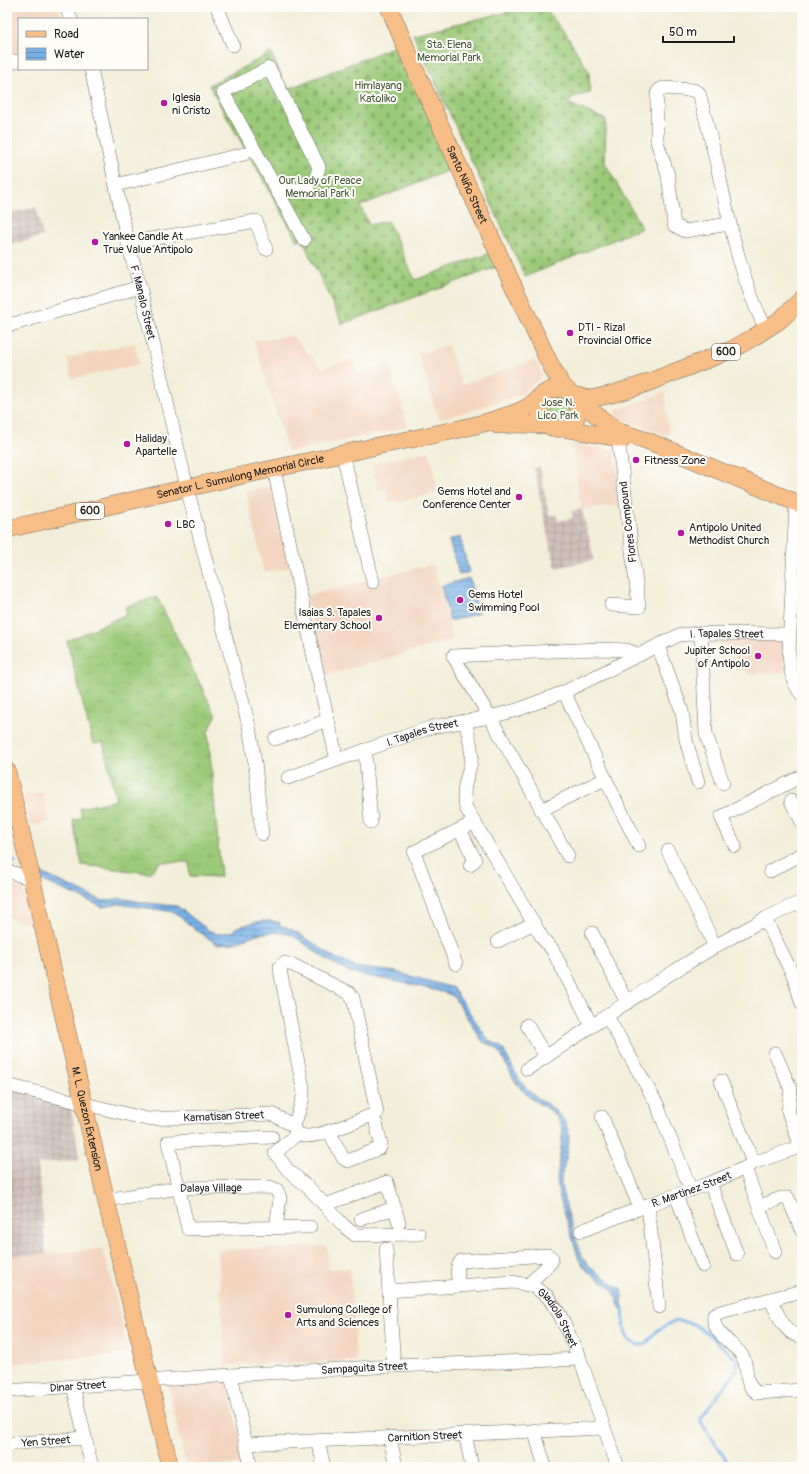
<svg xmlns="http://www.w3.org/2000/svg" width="809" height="1474" font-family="Pangolin,sans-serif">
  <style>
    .built { fill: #f3d4bf }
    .industrial { fill: url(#industrial-grid) }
    .grass { fill: url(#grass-tufts); stroke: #5c734a }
    .cemetery { fill: url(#cemetery-stones); stroke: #5c734a }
    .water { fill: url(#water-rules); stroke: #4a6682 }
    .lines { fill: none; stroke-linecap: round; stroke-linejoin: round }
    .stream { stroke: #78b1e8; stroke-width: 3 }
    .minor-casing { stroke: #67665e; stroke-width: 14 }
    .major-casing { stroke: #67665e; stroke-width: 18 }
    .minor { stroke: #fff; stroke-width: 13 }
    .major { stroke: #f7be88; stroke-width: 17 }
    .poi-dot { fill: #b5179e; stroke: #fdfcf7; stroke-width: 1.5 }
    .labels { text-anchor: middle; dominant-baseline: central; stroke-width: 4; stroke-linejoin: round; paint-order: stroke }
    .shield { fill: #fdfcf7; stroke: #605f5e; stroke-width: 1 }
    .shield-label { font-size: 10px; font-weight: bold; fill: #1c1c1c }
    .park-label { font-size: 11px; fill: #48593d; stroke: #fdfcf7 }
    .poi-label { font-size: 11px; fill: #1c1c1c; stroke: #fdfcf7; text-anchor: start }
    .street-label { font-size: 11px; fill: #1c1c1c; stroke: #fdfcf7 }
  </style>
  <defs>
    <pattern id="industrial-grid" width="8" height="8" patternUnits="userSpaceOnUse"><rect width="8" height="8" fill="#cfc0bb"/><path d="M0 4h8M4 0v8" fill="none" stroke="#b1a4a0"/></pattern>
    <pattern id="grass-tufts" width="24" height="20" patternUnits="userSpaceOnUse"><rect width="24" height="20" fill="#9bca79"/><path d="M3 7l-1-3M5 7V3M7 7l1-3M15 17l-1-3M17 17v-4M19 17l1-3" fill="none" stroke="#85ad68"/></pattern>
    <pattern id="cemetery-stones" width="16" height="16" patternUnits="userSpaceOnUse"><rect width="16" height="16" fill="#9bca79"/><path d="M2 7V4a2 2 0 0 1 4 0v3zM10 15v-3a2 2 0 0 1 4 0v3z" fill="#85ad68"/></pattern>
    <pattern id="water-rules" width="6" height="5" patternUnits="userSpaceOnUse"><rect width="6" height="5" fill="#78b1e8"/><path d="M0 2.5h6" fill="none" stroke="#628fbb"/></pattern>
  </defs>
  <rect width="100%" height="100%" fill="#fdfcf7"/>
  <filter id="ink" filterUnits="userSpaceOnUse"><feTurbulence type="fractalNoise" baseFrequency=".025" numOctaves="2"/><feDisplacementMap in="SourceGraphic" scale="8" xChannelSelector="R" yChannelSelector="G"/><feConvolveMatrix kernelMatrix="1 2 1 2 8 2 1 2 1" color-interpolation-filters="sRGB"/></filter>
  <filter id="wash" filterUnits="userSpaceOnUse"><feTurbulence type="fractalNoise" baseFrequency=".012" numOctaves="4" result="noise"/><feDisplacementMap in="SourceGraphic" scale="16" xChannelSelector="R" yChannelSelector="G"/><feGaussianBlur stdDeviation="0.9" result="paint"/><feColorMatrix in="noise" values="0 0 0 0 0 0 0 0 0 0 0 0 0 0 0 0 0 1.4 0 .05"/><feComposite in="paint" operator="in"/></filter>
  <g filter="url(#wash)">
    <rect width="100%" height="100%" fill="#f3eed9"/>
    <g class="built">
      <polygon points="7,7 58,7 63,19 19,19 19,56 7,58"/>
      <polygon points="292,336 322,368 353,360 358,374 389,365 408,427 288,452 254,340"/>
      <polygon points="135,343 139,364 72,379 67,358"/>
      <polygon points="448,345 462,385 536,359 542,376 522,394 470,411 439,419 418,354"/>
      <polygon points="665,392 669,436 617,418 616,414 617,410"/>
      <polygon points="572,444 615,450 621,506 581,509"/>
      <polygon points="429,451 438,492 397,503 396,501 389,502 386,489 378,491 372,464"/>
      <polygon points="272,486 289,568 264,573 246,491"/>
      <polygon points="433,564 453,640 324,676 306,596"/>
      <polygon points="718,637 782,640 784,673 748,674"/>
      <polygon points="43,792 49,822 29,826 23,796"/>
      <polygon points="7,884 23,889 30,924 7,918"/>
      <polygon points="327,1246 328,1269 350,1268 356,1361 225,1365 218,1250"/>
      <polygon points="103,1249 130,1354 7,1364 7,1256"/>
      <polygon points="226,1379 246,1464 186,1467 167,1382"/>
    </g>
    <g class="industrial">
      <polygon points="36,207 43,236 7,246 7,214"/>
      <polygon points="540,467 549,516 556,515 558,521 573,518 572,511 582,509 594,560 556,568 549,541 534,468"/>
      <polygon points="7,1088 70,1102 80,1160 38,1164 46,1254 7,1256"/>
    </g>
    <g class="grass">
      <polygon points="554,396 567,398 571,411 562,421 549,419 546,403"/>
      <polygon points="157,597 216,716 208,731 221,877 190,876 189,862 161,862 149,873 82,865 73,820 82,818 80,808 116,800 103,742 93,744 67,641 127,614 125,607"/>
    </g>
    <g class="cemetery">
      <polygon points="530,7 542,7 550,14 569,39 589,72 590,93 573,97 568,103 606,120 605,163 642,228 525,277 413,34"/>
      <path d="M398 45 452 169 360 206 369 225 388 221 415 280 493 252 499 266 342 324 302 239 297 241C270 187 237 138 209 85L271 53 288 89Z"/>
    </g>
    <g class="water">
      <polygon points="460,537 469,572 459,575 449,540"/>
      <polygon points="469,578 479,613 450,621 441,586"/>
      <path d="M39 872 103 901 121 898 146 903 177 906 208 930 218 934 235 931V928C250 924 264 917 280 923V926L287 927 288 929H292L293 931C300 932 302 938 309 940L332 956 355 967 396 972 453 988 489 1041 499 1045 503 1049C510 1061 516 1077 526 1088 539 1102 560 1107 567 1127 573 1143 563 1164 561 1180 560 1191 579 1253 585 1261 594 1273 609 1278 618 1288L621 1287 623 1308H620L613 1289 588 1272 579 1260 559 1195 557 1178 563 1130 557 1117 551 1111 530 1098 522 1090 515 1081 500 1053 495 1047 483 1042 453 996 446 993 409 984 351 973 329 961 292 935 276 932 257 934 234 943 217 944 196 930 174 912 119 904 103 907 100 906 43 881Z"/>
    </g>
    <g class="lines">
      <g class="stream">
        <polyline points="7,860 15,862"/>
        <path d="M623 1308C624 1325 622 1346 645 1345L658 1330 676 1320 694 1324 711 1336 737 1360V1370L701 1418V1422L731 1467"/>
      </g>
    </g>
  </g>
  <g filter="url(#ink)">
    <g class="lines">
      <defs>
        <g id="minor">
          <polyline points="66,7 71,19"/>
          <polyline points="217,7 233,45"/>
          <polyline points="7,62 19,61"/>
          <path id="s1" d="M91 69 128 243 140 287 187 488 249 726 255 763 262 834"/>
          <polyline points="116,185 244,154"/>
          <polyline points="277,191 308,189"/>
          <path d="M729 224 685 231 674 225 668 175 657 142V94L659 90 663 88 693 90 698 92 700 96C705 117 711 139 716 161 729 218 739 277 766 329"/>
          <polyline points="304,240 223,92 269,68 319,167 317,174"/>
          <polyline points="128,243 256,221 266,249"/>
          <polyline points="7,326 140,287"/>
          <polyline points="343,454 373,582"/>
          <polyline points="274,469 317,672 337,760"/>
          <path d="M796 503 789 652C790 670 791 681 802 695"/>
          <polyline points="611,605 639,607 618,438"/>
          <polyline points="701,633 706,734 723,783"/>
          <polyline points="658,646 682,711 686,740 698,782"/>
          <polyline points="564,692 619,807 639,846"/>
          <path d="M465 721C468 734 473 748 471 762 467 780 461 789 466 808L543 939 552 949 592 1026"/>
          <polyline points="275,739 328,720"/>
          <polyline points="365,750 371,822"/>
          <path id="s2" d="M288 778 337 760 432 727 490 717 517 710 564 692 679 635 701 633 789 634"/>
          <polyline points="791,801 802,822"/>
          <polyline points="541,810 605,779"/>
          <polyline points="460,830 475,860 470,865"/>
          <polyline points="735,846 721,817 802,776"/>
          <polyline points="668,851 715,946"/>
          <polyline points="568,856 490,717 453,656 598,649 627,650 640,655"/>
          <polyline points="7,871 32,879"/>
          <polyline points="770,871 802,854"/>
          <polyline points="765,919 794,977 802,1004"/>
          <polyline points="592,933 627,1003"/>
          <polyline points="498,941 534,923"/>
          <polyline points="456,964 414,852 475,822"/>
          <polyline points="607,1016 658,1106 660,1113 691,1190"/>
          <polyline points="527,1025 546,1057"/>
          <polyline points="775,1053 791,1090 788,1111 801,1147"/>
          <path d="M527 1069C597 1024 664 974 737 934 758 923 779 910 802 902"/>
          <polyline points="721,1081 753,1163"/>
          <path id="s3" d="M7 1085 147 1119 272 1114 294 1126 297 1134C300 1134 303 1136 306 1136 321 1137 361 1119 377 1113L353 998 349 993 293 965 284 963 280 966 281 975 303 1088V1098L294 1126"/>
          <polyline points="602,1117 640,1208"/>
          <polyline points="329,1131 343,1158 348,1161 380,1148 381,1144 376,1123"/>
          <polyline points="297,1134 275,1153 288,1170 310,1189 343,1225 355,1235 419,1234"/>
          <polyline points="272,1137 168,1142 188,1229 310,1227"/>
          <polyline points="745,1168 775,1252"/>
          <polyline points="710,1183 737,1254"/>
          <polyline points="676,1195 703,1266"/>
          <path id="s4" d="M106 1200 178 1188 270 1187 277 1190 280 1198 276 1228"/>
          <polyline points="325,1205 387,1182 399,1223"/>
          <polyline points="648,1205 659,1307"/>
          <polyline points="760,1206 781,1198 788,1198 802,1231"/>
          <polyline points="361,1219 395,1208"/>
          <path id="s5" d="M581 1231 648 1205 710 1183 745 1168 753 1163 802 1146"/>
          <polyline points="386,1249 394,1366"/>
          <path d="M459 1286C458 1278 455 1267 461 1261L548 1255 552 1258 551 1262 528 1285"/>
          <path id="s6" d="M389 1291 513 1282 533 1286 548 1297 560 1315 580 1359 618 1467"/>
          <path d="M802 1291 720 1312 714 1315C711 1331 732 1343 741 1354 751 1367 741 1384 758 1393L802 1390"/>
          <path d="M770 1299C777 1311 785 1337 802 1336"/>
          <polyline points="231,1375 251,1467"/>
          <polyline points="73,1386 92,1467"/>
          <path id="s7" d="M7 1391 231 1375 394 1366 580 1359"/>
          <polyline points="534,1430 545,1467"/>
          <polyline points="465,1434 472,1467"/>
          <polyline points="390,1437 396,1467"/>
          <polyline points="318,1441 324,1467"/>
          <path id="s8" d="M7 1444 85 1438"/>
          <path id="s9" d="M246 1444 604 1428"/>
        </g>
        <g id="major">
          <path id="s10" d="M389 7 414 67 505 268 548 360 561 384 568 391"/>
          <polyline points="573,395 591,399 612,394 639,386 716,356 733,349 754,337 780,320 802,299"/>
          <polyline points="577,401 590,410 617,431 648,441 802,505"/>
          <polyline points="497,425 519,424 547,425"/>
          <polyline points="562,428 623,439"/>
          <path id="s11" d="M7 529C72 515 136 499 200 485 259 471 318 460 377 446 415 438 453 432 491 421 502 417 515 414 526 408 535 403 543 391 554 389 572 385 586 409 573 422 555 440 529 417 543 395"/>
          <path id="s12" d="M7 771 106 1200 170 1467"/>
        </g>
      </defs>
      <use href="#minor" class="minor-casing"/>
      <use href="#major" class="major-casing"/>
      <use href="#minor" class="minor"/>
      <use href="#major" class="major"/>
    </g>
  </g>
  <g class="poi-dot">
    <circle cx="164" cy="103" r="4"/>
    <circle cx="95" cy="242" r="4"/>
    <circle cx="570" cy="333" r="4"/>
    <circle cx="127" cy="444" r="4"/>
    <circle cx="636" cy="460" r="4"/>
    <circle cx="519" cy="497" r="4"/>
    <circle cx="168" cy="524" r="4"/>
    <circle cx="681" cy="533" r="4"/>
    <circle cx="460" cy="600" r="4"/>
    <circle cx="379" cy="618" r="4"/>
    <circle cx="758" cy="656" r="4"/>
    <circle cx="288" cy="1315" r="4"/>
  </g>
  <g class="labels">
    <g class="shield">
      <rect x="712" y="344" width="28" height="16" rx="3"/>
      <rect x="76" y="503" width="28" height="16" rx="3"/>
    </g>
    <g class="shield-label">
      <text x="726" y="352">600</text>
      <text x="90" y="511">600</text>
    </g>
    <g class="park-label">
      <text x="449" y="44">Sta. Elena<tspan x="449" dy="13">Memorial Park</tspan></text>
      <text x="378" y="85">Himlayang<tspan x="378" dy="13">Katoliko</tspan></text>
      <text x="320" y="180">Our Lady of Peace<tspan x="320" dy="13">Memorial Park I</tspan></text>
      <text x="558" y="402">Jose N.<tspan x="558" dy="13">Lico Park</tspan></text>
    </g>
    <g class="poi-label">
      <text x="172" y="97">Iglesia<tspan x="172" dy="13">ni Cristo</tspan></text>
      <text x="103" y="236">Yankee Candle At<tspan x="103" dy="13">True Value Antipolo</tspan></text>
      <text x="578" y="327">DTI - Rizal<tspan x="578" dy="13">Provincial Office</tspan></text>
      <text x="135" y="438">Haliday<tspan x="135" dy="13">Apartelle</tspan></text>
      <text x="644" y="460">Fitness Zone</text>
      <text x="511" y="491" text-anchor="end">Gems Hotel and<tspan x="511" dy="13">Conference Center</tspan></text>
      <text x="176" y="524">LBC</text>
      <text x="689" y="527">Antipolo United<tspan x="689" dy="13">Methodist Church</tspan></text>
      <text x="468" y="594">Gems Hotel<tspan x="468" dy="13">Swimming Pool</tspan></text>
      <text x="371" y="612" text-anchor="end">Isaias S. Tapales<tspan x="371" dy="13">Elementary School</tspan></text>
      <text x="750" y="650" text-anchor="end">Jupiter School<tspan x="750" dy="13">of Antipolo</tspan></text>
      <text x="296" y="1309">Sumulong College of<tspan x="296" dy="13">Arts and Sciences</tspan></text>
    </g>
    <g class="street-label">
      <text stroke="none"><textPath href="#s10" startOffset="194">Santo Niño Street</textPath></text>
      <text stroke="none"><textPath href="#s1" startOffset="239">F. Manalo Street</textPath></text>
      <text stroke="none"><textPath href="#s11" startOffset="239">Senator L. Sumulong Memorial Circle</textPath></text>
      <text transform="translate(628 522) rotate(-97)">Flores Compound</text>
      <text stroke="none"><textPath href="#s2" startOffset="466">I. Tapales Street</textPath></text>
      <text stroke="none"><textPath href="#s2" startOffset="142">I. Tapales Street</textPath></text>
      <text stroke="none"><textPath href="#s3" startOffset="221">Kamatisan Street</textPath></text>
      <text stroke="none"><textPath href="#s12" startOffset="357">M. L. Quezon Extension</textPath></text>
      <text stroke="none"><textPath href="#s4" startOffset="106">Dalaya Village</textPath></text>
      <text stroke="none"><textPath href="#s5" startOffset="118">R. Martinez Street</textPath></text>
      <text stroke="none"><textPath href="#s6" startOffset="186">Gladiola Street</textPath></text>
      <text stroke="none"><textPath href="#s7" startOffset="358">Sampaguita Street</textPath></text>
      <text stroke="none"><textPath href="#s7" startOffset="71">Dinar Street</textPath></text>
      <text stroke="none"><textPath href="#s9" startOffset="179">Carnition Street</textPath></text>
      <text stroke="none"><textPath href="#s8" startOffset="39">Yen Street</textPath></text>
    </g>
  </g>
  <rect width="809" height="1474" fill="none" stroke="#fdfcf7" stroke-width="24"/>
  <rect x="18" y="18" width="130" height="52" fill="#fdfcf7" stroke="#a3a29f"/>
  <rect x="26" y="31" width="20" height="6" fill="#f7be88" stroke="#a3a29f"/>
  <text x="54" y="38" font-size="12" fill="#1c1c1c">Road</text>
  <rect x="26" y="48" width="20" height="12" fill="url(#water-rules)" stroke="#a3a29f"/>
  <text x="54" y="58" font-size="12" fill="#1c1c1c">Water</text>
  <path d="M663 36v6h71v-6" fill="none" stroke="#1c1c1c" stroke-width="2"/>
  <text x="669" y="36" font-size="12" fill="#1c1c1c" stroke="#fdfcf7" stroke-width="3" paint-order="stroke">50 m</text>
</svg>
